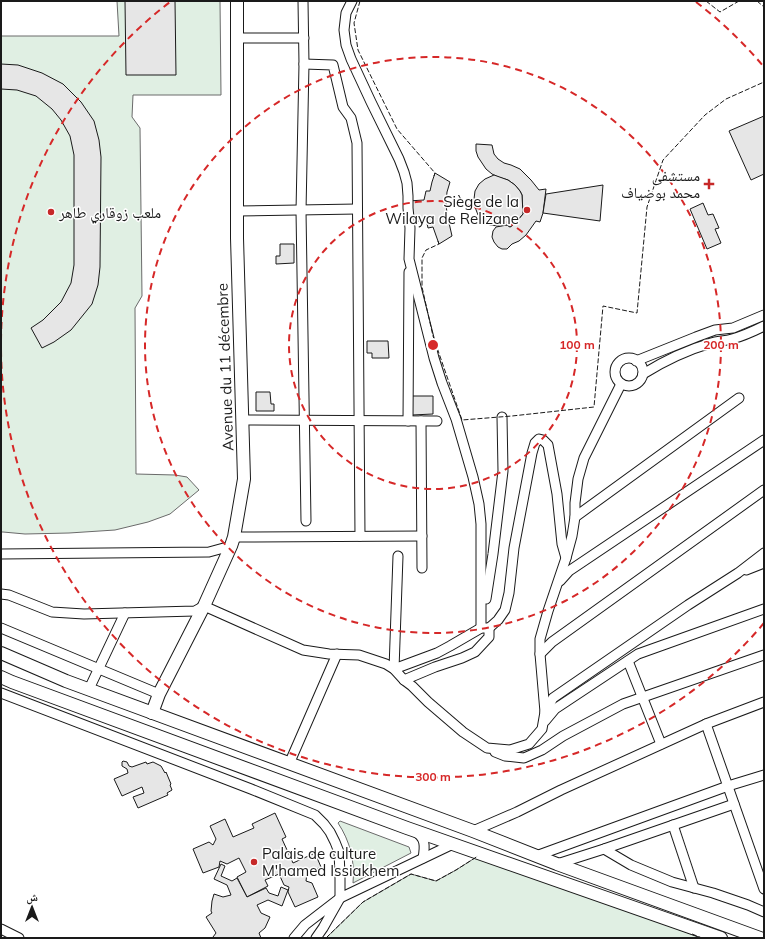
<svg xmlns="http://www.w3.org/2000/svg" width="765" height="939" font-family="Mulish,'Noto Naskh Arabic',sans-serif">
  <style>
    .green { fill: #e0efe3; stroke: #6a6a6a }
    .building { fill: #e6e6e6; stroke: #1a1a1a }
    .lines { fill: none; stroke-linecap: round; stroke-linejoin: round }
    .street-casing { stroke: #1a1a1a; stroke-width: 11 }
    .secondary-casing { stroke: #1a1a1a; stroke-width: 14 }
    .street { stroke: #fff; stroke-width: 9 }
    .secondary { stroke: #fff; stroke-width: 12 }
    .fence { stroke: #1a1a1a; stroke-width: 1; stroke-dasharray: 5 2; stroke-linecap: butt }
    .ring { fill: none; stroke: #d62828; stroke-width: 2; stroke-dasharray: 7 5 }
    .poi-dot { fill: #c62828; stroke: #fff; stroke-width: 1.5 }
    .labels { text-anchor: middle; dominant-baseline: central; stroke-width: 3; stroke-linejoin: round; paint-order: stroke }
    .poi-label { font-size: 15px; fill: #1a1a1a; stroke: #fff; text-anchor: end }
    .street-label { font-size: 15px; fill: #1a1a1a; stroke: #fff }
    .centre { fill: #d62828; stroke: #fff; stroke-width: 2 }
    .ring-label { font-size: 12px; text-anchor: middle; font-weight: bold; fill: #d62828; stroke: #fff; stroke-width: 3; stroke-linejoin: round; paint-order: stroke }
  </style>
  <rect width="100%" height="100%" fill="#fff"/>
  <g class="green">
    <polygon points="117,1 220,1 221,95 133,95 132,117 140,128 142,296 135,308 136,474 175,475 187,477 199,490 170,514 148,522 115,530 69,533 25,534 3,532 1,532 1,36 119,36"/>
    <path d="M340 821 409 847 411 853 353 883C355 861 350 841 338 823Z"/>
    <polygon points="478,856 702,938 326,938 363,902 411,874 436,881 456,870"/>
  </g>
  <g class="building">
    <polygon points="125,1 175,1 176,75 126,75"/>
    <polygon points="1,64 18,65 42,73 63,84 81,102 94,121 99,140 101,157 100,267 98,285 92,304 71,330 54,342 42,348 31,328 43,320 61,302 71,283 74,265 74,155 70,136 61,120 52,109 36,96 17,90 1,89"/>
    <polygon points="764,116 764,174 751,180 729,131"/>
    <polygon points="476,144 492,145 494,154 498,159 504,163 511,165 520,169 531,180 539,190 546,189 543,213 540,222 536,221 526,235 519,241 512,244 507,249 502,249 498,247 494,242 492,237 493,231 496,227 507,225 510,227 513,225 517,221 523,214 522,195 520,191 515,185 508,180 498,177 492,174 486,169 478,157 476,151"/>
    <polygon points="435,173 450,182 447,192 446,203 447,214 452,236 439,244 433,227 428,228 426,219 411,223 408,201 424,200 426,191 430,191 432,182"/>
    <polygon points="494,175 508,180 515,185 520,191 522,195 523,214 513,225 510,227 507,225 498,226 490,225 483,221 478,215 475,207 474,199 475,191 479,184 485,179"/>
    <polygon points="603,185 600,221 543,213 546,194"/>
    <polygon points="703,203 708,215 713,214 719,228 715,229 721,243 707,249 690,209"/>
    <polygon points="280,244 294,244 294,263 276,264 276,256 280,256"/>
    <polygon points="367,341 388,341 389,358 372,358 372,353 367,353"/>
    <polygon points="256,392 270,392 271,404 274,404 274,411 256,411"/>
    <polygon points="412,396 433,396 433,414 412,415"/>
    <polygon points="123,761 127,762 129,766 132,767 146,762 147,764 153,762 161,766 165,773 166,772 171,784 170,785 172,790 167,793 168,795 138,808 133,797 144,793 142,787 122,796 114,779 128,773 127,769 122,766 122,762"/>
    <polygon points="275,813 286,837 282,839 293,863 315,853 321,867 307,873 306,881 312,883 318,897 295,907 288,892 289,887 284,885 279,874 265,880 268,886 247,897 237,877 246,872 239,858 227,864 220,861 219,867 203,873 193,849 209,842 213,845 216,839 210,826 225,819 233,837 254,828 252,824"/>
    <polygon points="221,864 225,866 221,876 232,881 237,878 247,897 266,888 269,893 278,896 281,887 288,890 282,906 268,900 257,905 261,913 270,917 265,928 259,933 261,938 214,938 213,937 216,933 206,917 212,913 211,911 212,901 214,894 223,897 231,895 227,885 214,879"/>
  </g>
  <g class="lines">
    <defs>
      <g id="street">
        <polyline points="303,1 304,64 301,211 306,521"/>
        <polyline points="352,1 346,13 344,30 346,45 351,59 371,102 399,159 404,172 407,183 408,196 408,208 410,228 409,259 434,358 442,383 456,419 473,477 479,504 481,524 481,628"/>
        <polyline points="238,38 304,38"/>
        <polyline points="304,64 333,65 343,107 351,118 357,143 360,536"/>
        <polyline points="237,211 357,209"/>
        <circle cx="629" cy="372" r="14"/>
        <polyline points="636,361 696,337 715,330 733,328 764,315"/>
        <path d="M643 374C664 361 687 350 711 343 718 341 725 341 732 339 743 336 754 331 764 326"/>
        <polyline points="243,420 437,421"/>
        <polyline points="408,421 409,272"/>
        <polyline points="421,421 422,568"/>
        <polyline points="575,517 739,398"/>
        <polyline points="234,537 422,536"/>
        <polyline points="1,554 209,552 231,546"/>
        <polyline points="398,556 394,669 437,653 450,646 481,628 489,628 489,637 475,652 462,658 435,667 404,680"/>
        <polyline points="746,570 764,563"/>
        <polyline points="560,581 569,571 764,440"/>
        <polyline points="1,594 9,595 52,612 84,614 195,611 204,606 303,650 329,654 359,655 386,664 394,669 404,680 412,686 428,702 463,732 487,748 510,750 529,744 542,729 545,712 540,654 540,639 548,611 566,558 572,536 575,517 575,503 578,479 584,458 621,384"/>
        <polyline points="486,599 493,554 503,471 502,417"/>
        <polyline points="1,628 159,694"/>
        <polyline points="489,628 498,620 505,610 509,593 514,548 532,453 535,443 539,439 543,440 548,445 557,494 562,544 566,558"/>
        <polyline points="540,654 552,642 764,490"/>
        <polyline points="628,661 661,744"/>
        <polyline points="89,689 125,613"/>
        <polyline points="1,693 251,789 315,815 324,824 330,832 335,842 339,852 340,875 340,898 453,844"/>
        <polyline points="545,712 553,698 688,605 738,573 764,553"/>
        <polyline points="545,721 555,709 638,654 764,609"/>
        <polyline points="706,724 764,889"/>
        <polyline points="495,752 505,756 524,758 542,750 563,736 623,704 764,655"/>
        <polyline points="289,764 337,654"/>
        <polyline points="673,825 694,888"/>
        <path d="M414 831C426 837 425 847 423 858"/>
        <polyline points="473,831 517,812 561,790 706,724 764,702"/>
        <polyline points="604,849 631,865 672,882 713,893 748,905 764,912"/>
        <polyline points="536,856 728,786 764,775"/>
        <polyline points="557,864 604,849 734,804"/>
        <polyline points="1,929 19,938"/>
        <polyline points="294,938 305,925 340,898 323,928 316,938"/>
      </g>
      <g id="secondary">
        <polyline points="1,653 66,681 473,831 557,864 760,938"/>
        <polyline points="1,677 12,682 407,828 721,938"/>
        <polyline points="152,713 159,694 204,606 231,546 234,537 244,479 237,238 237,1"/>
      </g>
    </defs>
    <use href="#street" class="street-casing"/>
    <use href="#secondary" class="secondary-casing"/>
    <use href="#street" class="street"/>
    <use href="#secondary" class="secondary"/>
    <g class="fence">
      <polyline points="360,1 354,23 358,50 397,129 435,173 434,176"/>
      <polyline points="706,1 720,12 739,1"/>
      <polyline points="757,1 764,7"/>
      <polyline points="438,241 439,244 426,250 422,258 422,287 433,336 462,420 512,416 594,407 603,306 637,313 647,207 663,160 705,115 726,99 764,82"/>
      <polyline points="692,934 702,938"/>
      <polyline points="326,938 363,902 411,874 436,881 456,870 478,856"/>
    </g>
  </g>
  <g class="ring">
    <circle cx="433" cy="345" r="144"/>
    <circle cx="433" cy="345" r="288"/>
    <path d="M764 623A432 432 0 0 1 1 349M1 341A432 432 0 0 1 170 2M696 2A432 432 0 0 1 764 67"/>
  </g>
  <g class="poi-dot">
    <path d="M707 178h4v4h4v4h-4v4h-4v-4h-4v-4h4z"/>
    <circle cx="527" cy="210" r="4"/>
    <circle cx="51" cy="212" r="4"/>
    <circle cx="254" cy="862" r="4"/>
  </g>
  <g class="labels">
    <g class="poi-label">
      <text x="700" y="175">مستشفى<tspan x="700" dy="17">محمد بوضياف</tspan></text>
      <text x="519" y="201">Siège de la<tspan x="519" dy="17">Wilaya de Relizane</tspan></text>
      <text x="59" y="212" text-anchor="start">ملعب زوقاري طاهر</text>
      <text x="262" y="853" text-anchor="start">Palais de culture<tspan x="262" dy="17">M'hamed Issiakhem</tspan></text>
    </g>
    <g class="street-label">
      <text transform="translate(225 367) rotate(-92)">Avenue du 11 décembre</text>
    </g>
  </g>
  <circle cx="433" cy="345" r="6" class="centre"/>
  <g class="ring-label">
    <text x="577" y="349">100 m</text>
    <text x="721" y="349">200 m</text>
    <text x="433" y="781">300 m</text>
  </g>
  <rect width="765" height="939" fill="none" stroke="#1a1a1a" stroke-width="4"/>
  <g transform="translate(32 907)" stroke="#ffffff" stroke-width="3" paint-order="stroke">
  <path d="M0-3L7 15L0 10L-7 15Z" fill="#1a1a1a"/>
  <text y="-6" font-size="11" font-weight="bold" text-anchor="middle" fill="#1a1a1a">ش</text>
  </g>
</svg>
